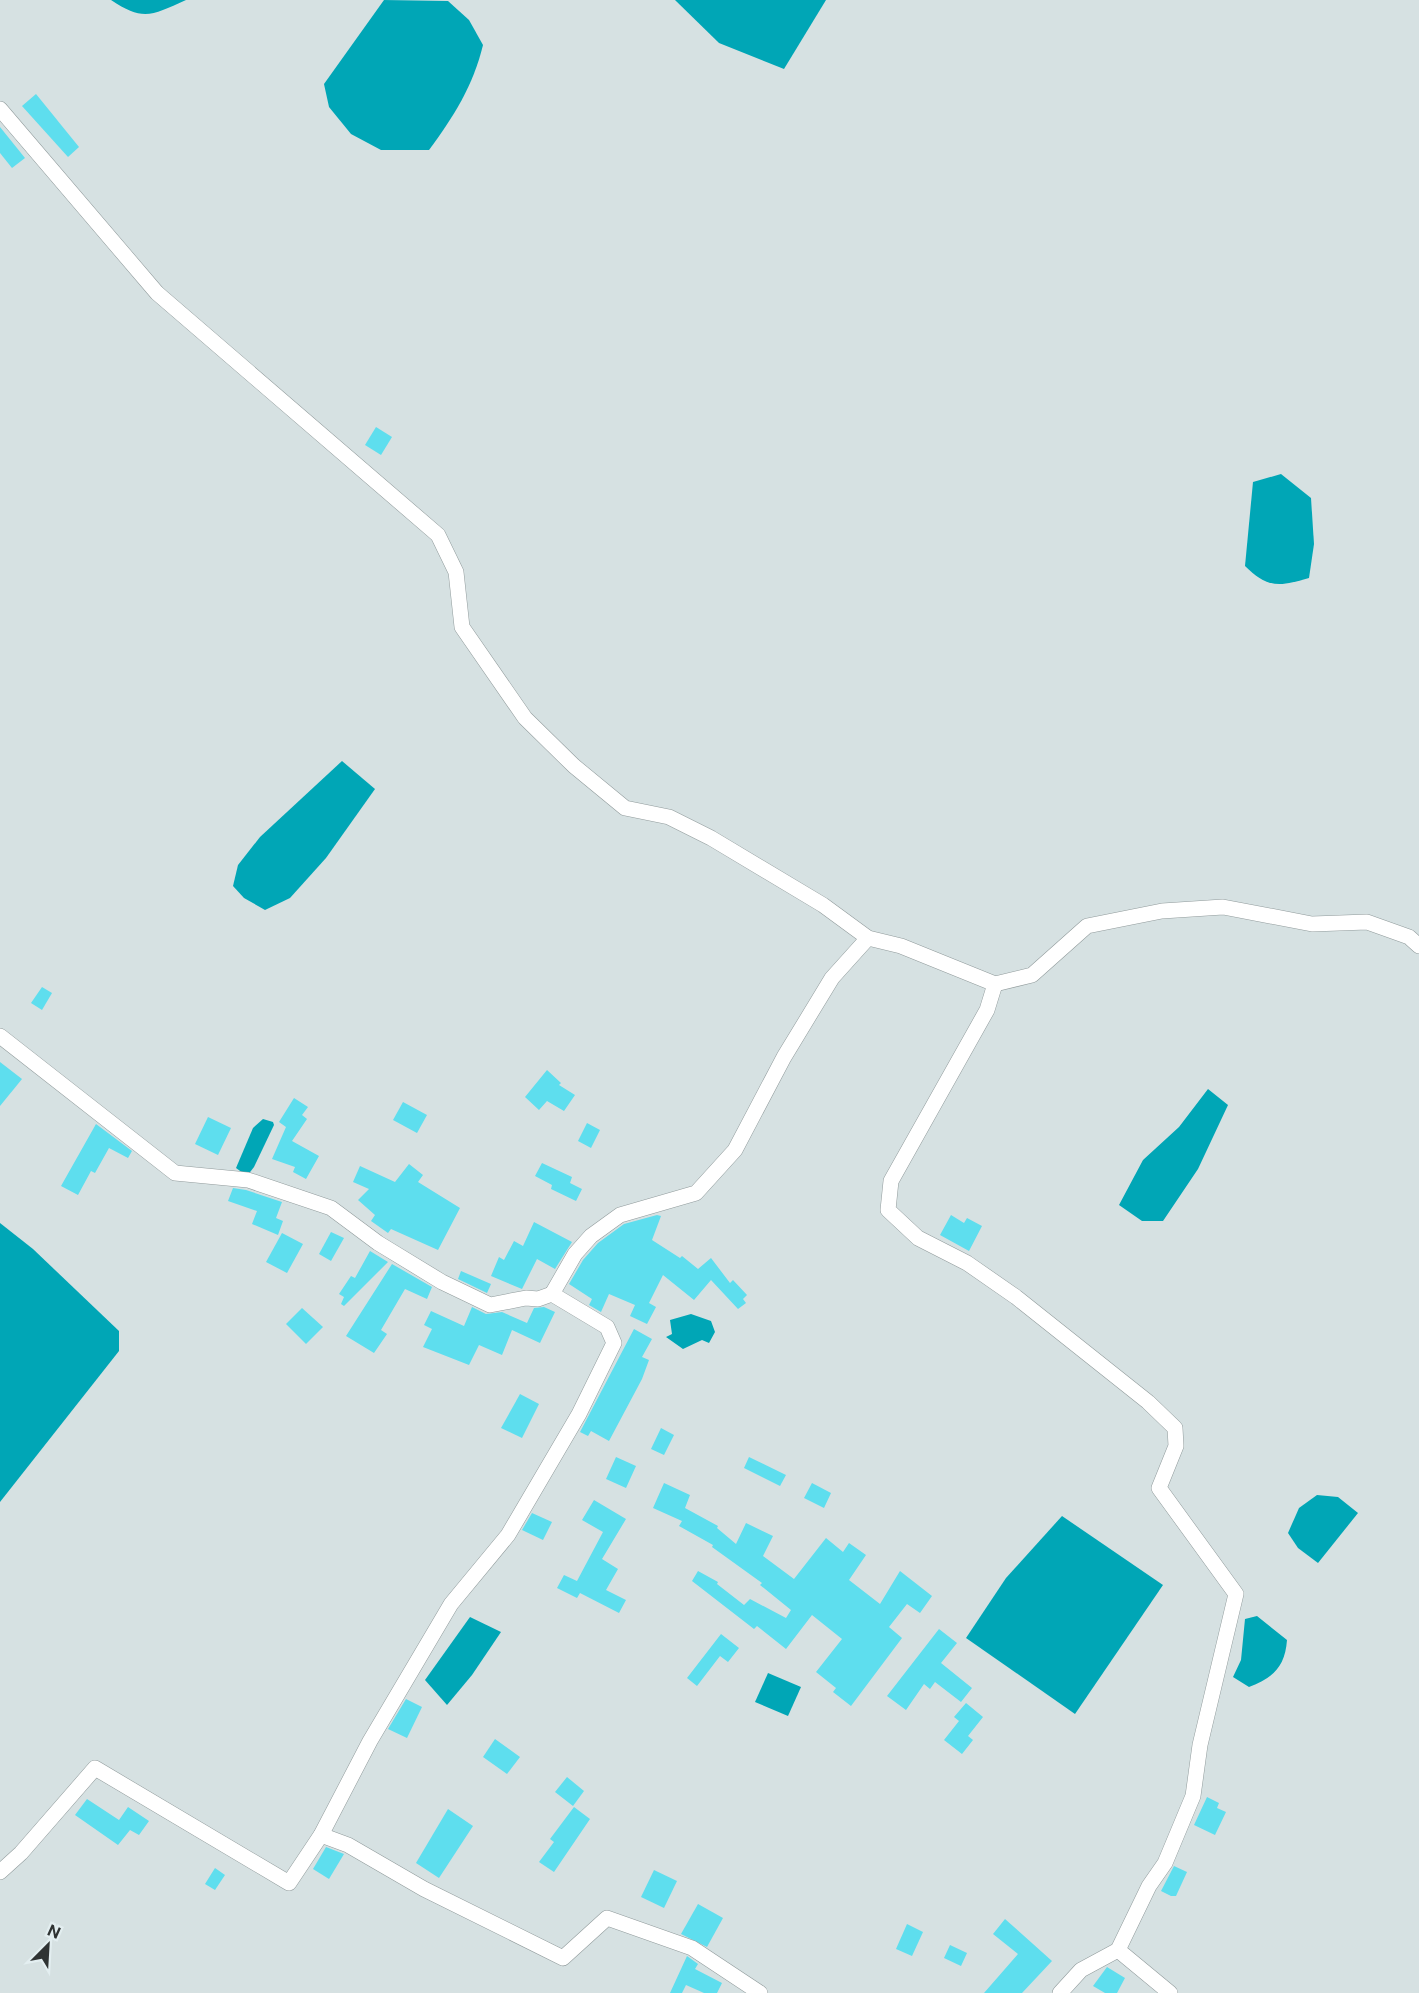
<svg xmlns="http://www.w3.org/2000/svg" width="1419" height="1993" font-family="'Public Sans',sans-serif">
  <style>
    .water { fill: #00a6b6 }
    .building { fill: #5edeee }
    .lines { fill: none; stroke-linecap: round; stroke-linejoin: round }
    .street-casing { stroke: #919b9c; stroke-width: 16 }
    .street { stroke: #fff; stroke-width: 15 }
  </style>
  <rect width="100%" height="100%" fill="#d6e1e2"/>
  <g class="water">
    <path d="M111 0H186C152 15 144 22 111 0Z"/>
    <path d="M384 0 448 1 469 20 483 45C473 86 454 116 429 150H381L351 134 329 107 324 84Z"/>
    <polygon points="675,0 826,0 784,69 719,43"/>
    <path d="M1281 474 1311 498 1314 544 1309 578C1279 587 1267 588 1245 566L1253 482Z"/>
    <polygon points="342,761 375,789 326,858 290,898 265,910 244,898 233,886 238,865 260,837"/>
    <polygon points="1208,1089 1228,1105 1198,1169 1163,1221 1142,1221 1119,1205 1143,1160 1179,1127"/>
    <polygon points="263,1119 273,1122 274,1125 254,1167 247,1176 236,1168 253,1128"/>
    <polygon points="0,1223 33,1249 119,1331 119,1351 0,1502"/>
    <polygon points="691,1314 711,1321 715,1332 709,1343 702,1340 683,1349 666,1337 672,1334 670,1320"/>
    <polygon points="1317,1495 1338,1497 1358,1513 1318,1563 1298,1548 1288,1533 1299,1508"/>
    <polygon points="1062,1516 1163,1585 1075,1714 966,1638 1006,1578"/>
    <path d="M1257 1616 1287 1640C1285 1667 1273 1678 1249 1687L1233 1677 1241 1660 1245 1619Z"/>
    <polygon points="470,1617 501,1632 472,1675 447,1705 425,1680"/>
    <polygon points="768,1673 801,1687 788,1716 755,1702"/>
  </g>
  <g class="building">
    <polygon points="36,94 79,147 68,157 22,106"/>
    <polygon points="0,127 25,158 12,168 0,153"/>
    <polygon points="376,427 392,437 381,455 365,445"/>
    <polygon points="42,987 52,993 42,1010 31,1003"/>
    <polygon points="0,1062 22,1079 0,1106"/>
    <polygon points="547,1070 561,1083 559,1085 575,1095 564,1111 547,1101 539,1110 525,1097"/>
    <polygon points="294,1098 308,1107 302,1115 307,1119 292,1141 319,1156 306,1179 293,1172 295,1167 272,1159 286,1127 279,1122"/>
    <polygon points="403,1102 427,1115 417,1133 393,1120"/>
    <polygon points="208,1117 231,1128 218,1155 195,1144"/>
    <polygon points="587,1123 600,1130 591,1148 578,1141"/>
    <polygon points="96,1124 132,1151 128,1158 109,1148 95,1173 91,1171 78,1195 61,1186"/>
    <polygon points="542,1163 572,1177 570,1183 582,1189 576,1201 551,1189 552,1185 535,1176"/>
    <polygon points="409,1164 423,1175 418,1182 460,1208 438,1250 391,1229 388,1233 371,1221 375,1215 358,1200 369,1189 353,1182 360,1166 395,1182"/>
    <polygon points="233,1188 246,1190 282,1202 276,1218 283,1221 278,1235 252,1224 257,1211 228,1201"/>
    <polygon points="657,1215 661,1216 652,1240 680,1258 682,1256 698,1269 711,1258 730,1283 733,1280 747,1295 743,1299 746,1303 738,1309 711,1280 694,1300 663,1275 649,1303 656,1307 647,1324 630,1316 635,1305 609,1294 601,1312 589,1305 592,1299 569,1284 583,1260 598,1243 624,1224"/>
    <polygon points="951,1215 964,1223 967,1218 982,1226 969,1251 940,1235"/>
    <polygon points="534,1222 572,1242 555,1269 537,1259 522,1289 491,1276 499,1257 504,1260 514,1241 523,1246"/>
    <polygon points="331,1232 344,1238 331,1261 319,1254"/>
    <polygon points="282,1233 303,1244 287,1273 266,1262"/>
    <polygon points="370,1251 388,1262 344,1306 341,1304 344,1297 339,1294 351,1276 355,1278"/>
    <polygon points="392,1264 432,1287 427,1299 405,1289 381,1330 387,1334 374,1353 346,1336"/>
    <polygon points="461,1271 491,1284 487,1293 458,1279"/>
    <polygon points="472,1307 486,1314 502,1312 527,1323 534,1308 544,1307 555,1312 540,1343 512,1330 502,1355 479,1345 469,1365 423,1347 432,1329 424,1325 431,1311 464,1326"/>
    <polygon points="302,1308 323,1327 306,1344 286,1324"/>
    <polygon points="634,1329 652,1339 642,1357 649,1360 642,1379 609,1441 591,1431 588,1436 580,1432"/>
    <polygon points="520,1394 539,1404 522,1438 501,1428"/>
    <polygon points="661,1428 674,1435 664,1455 651,1449"/>
    <polygon points="616,1457 636,1466 626,1488 606,1479"/>
    <polygon points="749,1457 786,1475 780,1486 744,1468"/>
    <polygon points="664,1483 690,1495 685,1508 718,1526 717,1528 736,1544 746,1523 773,1536 763,1556 794,1579 826,1538 843,1552 849,1543 866,1555 849,1580 880,1604 900,1571 932,1596 920,1613 907,1604 889,1627 902,1638 851,1706 833,1692 836,1688 816,1672 842,1639 812,1615 786,1649 757,1626 754,1629 692,1581 698,1571 718,1582 717,1584 744,1605 750,1599 786,1618 791,1610 760,1585 762,1583 712,1547 713,1545 679,1526 682,1521 653,1508"/>
    <polygon points="812,1483 831,1493 824,1508 804,1498"/>
    <polygon points="594,1500 626,1519 602,1559 618,1569 606,1590 626,1600 619,1613 580,1593 577,1598 557,1588 564,1575 577,1581 603,1532 582,1520"/>
    <polygon points="532,1513 552,1522 543,1540 522,1530"/>
    <polygon points="939,1629 957,1643 941,1663 972,1688 961,1702 935,1682 930,1689 924,1684 906,1710 887,1696"/>
    <polygon points="721,1634 739,1648 728,1662 720,1656 697,1686 687,1678"/>
    <polygon points="406,1699 422,1707 407,1738 388,1729"/>
    <polygon points="966,1703 983,1717 968,1736 973,1740 962,1754 944,1740 959,1721 954,1717"/>
    <polygon points="495,1739 520,1757 507,1774 483,1757"/>
    <polygon points="567,1777 584,1791 573,1806 555,1792"/>
    <polygon points="1207,1797 1219,1803 1217,1808 1226,1812 1215,1835 1194,1825"/>
    <polygon points="87,1799 119,1820 128,1807 149,1821 139,1835 130,1830 118,1845 75,1815"/>
    <polygon points="574,1807 590,1819 554,1872 539,1862 554,1842 550,1839"/>
    <polygon points="448,1809 473,1826 439,1878 416,1863"/>
    <polygon points="326,1847 344,1854 329,1879 313,1869"/>
    <polygon points="1174,1866 1187,1872 1176,1896 1171,1896 1161,1891"/>
    <polygon points="215,1868 225,1875 215,1890 205,1884"/>
    <polygon points="654,1870 677,1881 664,1908 641,1897"/>
    <polygon points="698,1904 723,1918 707,1947 681,1934"/>
    <polygon points="1005,1919 1052,1961 1022,1993 984,1993 1018,1954 993,1934"/>
    <polygon points="907,1924 923,1932 912,1956 896,1949"/>
    <polygon points="950,1945 967,1953 961,1966 944,1958"/>
    <polygon points="687,1956 698,1964 695,1969 722,1983 717,1993 704,1993 686,1985 682,1993 670,1993"/>
    <polygon points="1107,1967 1125,1978 1117,1993 1105,1993 1093,1986"/>
  </g>
  <g class="lines">
    <defs>
      <g id="street">
        <polyline points="0,109 157,293 438,535 456,572 462,627 525,718 574,766 625,808 669,817 711,838 823,905 868,938 901,946 995,984 1032,975 1087,926 1162,911 1223,907 1312,924 1367,922 1409,937 1419,946"/>
        <polyline points="995,984 987,1010 891,1181 888,1210 918,1238 967,1263 1016,1297 1148,1402 1175,1428 1176,1446 1159,1488 1236,1594 1200,1745 1193,1796 1165,1863 1149,1886 1118,1950 1081,1970 1060,1993"/>
        <polyline points="0,1036 175,1173 248,1180 331,1208 378,1243 442,1282 490,1305 526,1298 538,1299 552,1294 607,1327 614,1343 579,1414 508,1535 451,1604 370,1741 321,1835 289,1883 95,1768 21,1853 0,1872"/>
        <polyline points="552,1294 575,1254 591,1236 620,1215 696,1193 735,1150 784,1057 832,978 868,938"/>
        <polyline points="321,1835 348,1845 424,1889 563,1958 607,1918 692,1948 760,1993"/>
        <polyline points="1118,1950 1170,1993"/>
      </g>
    </defs>
    <use href="#street" class="street-casing"/>
    <use href="#street" class="street"/>
  </g>
  <g transform="translate(48 1945) rotate(24)" stroke="#e3eef0" stroke-width="4.5" paint-order="stroke">
  <path d="M0-4.5L10 22L0 15L-10 22Z" fill="#2f3333"/>
  <text y="-9" font-size="16" font-weight="bold" text-anchor="middle" fill="#2f3333">N</text>
  </g>
</svg>
